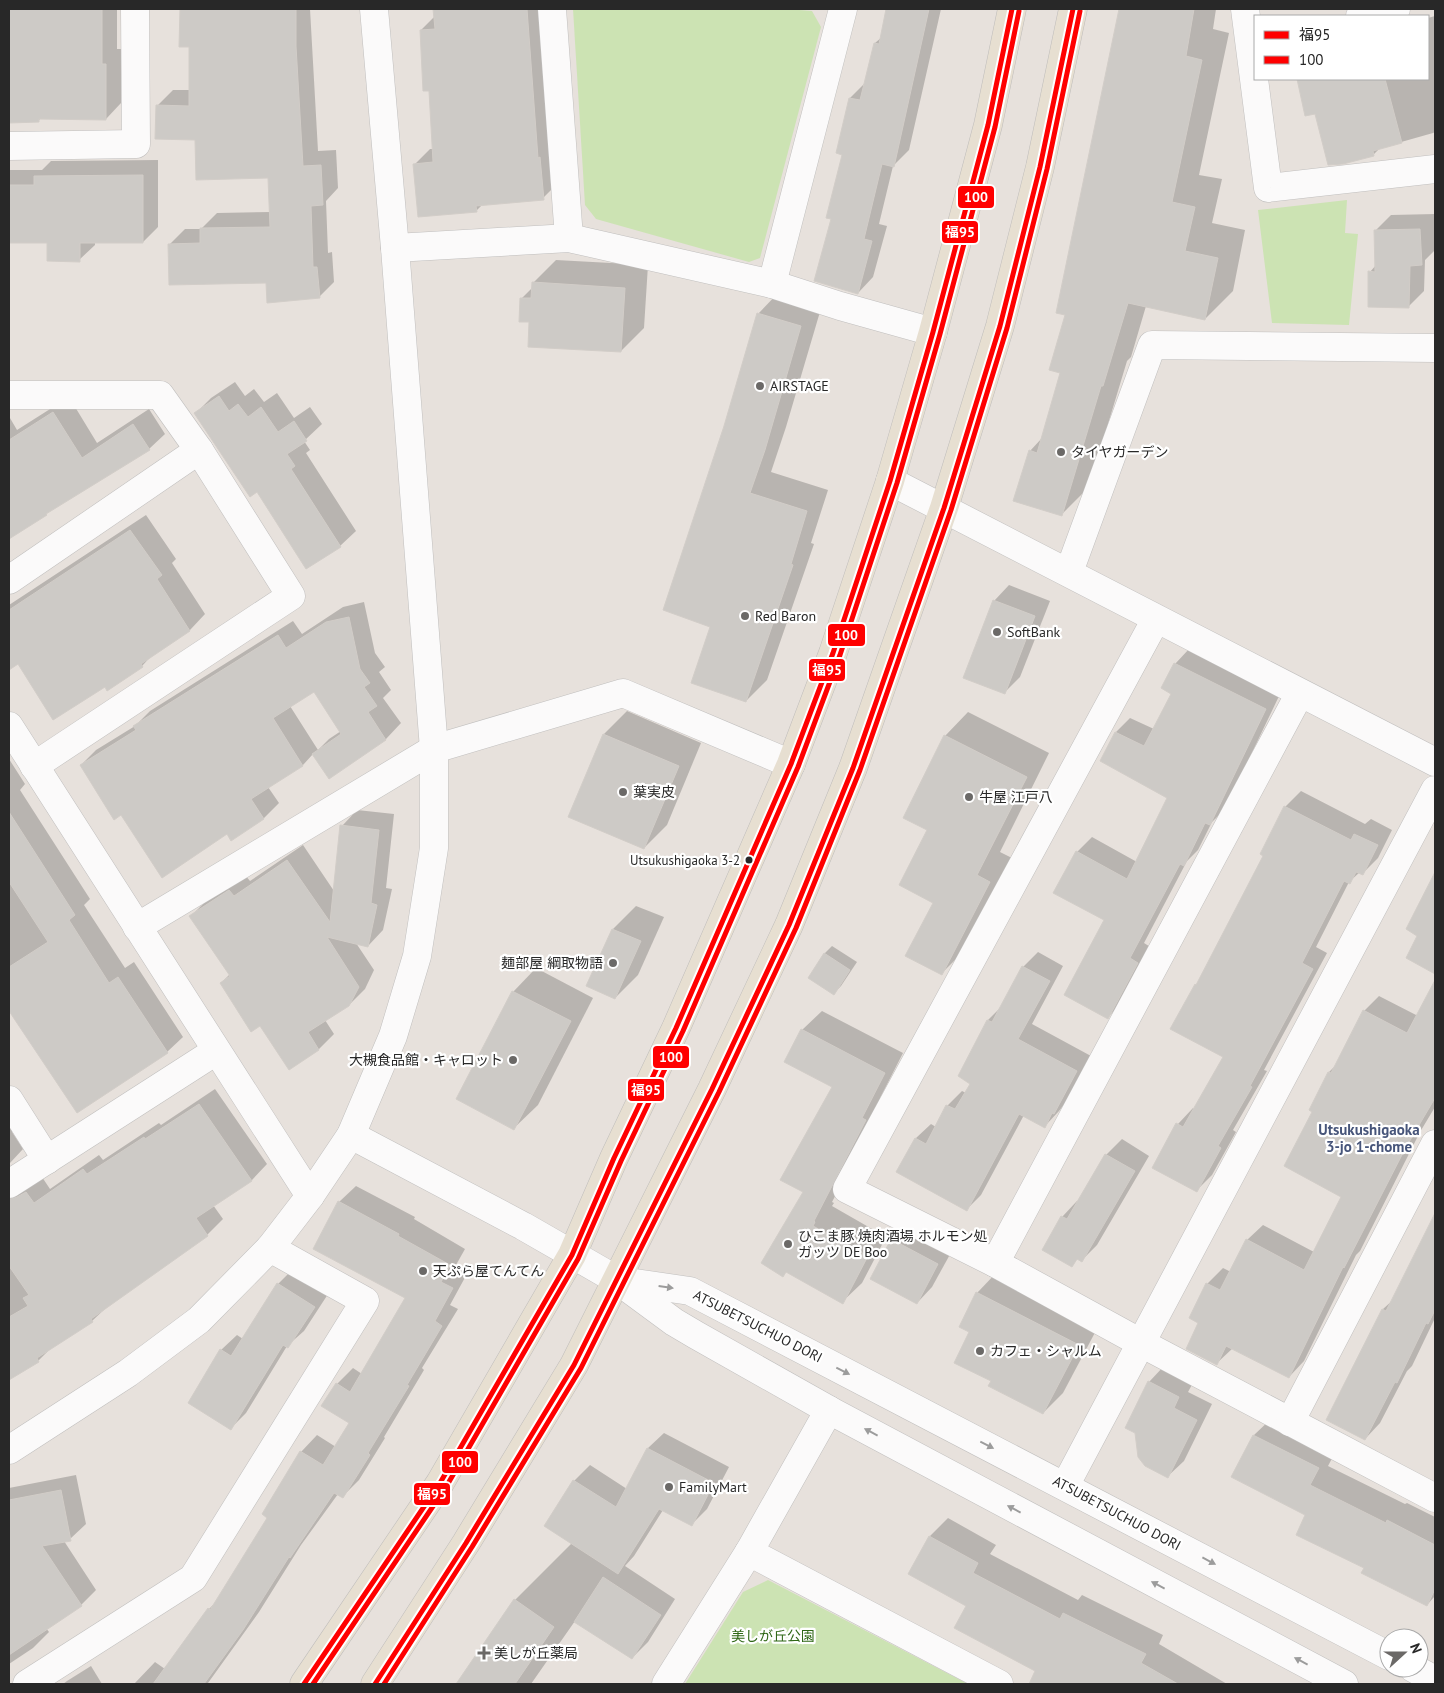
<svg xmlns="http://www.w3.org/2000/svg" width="1444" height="1693" font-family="'PT Sans','Noto Sans JP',sans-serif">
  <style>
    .park { fill: #cce3b3 }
    .shadow { fill: #0003; fill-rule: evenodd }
    .building { fill: #cdcac6; stroke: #d2cdc8 }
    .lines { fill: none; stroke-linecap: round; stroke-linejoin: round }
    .minor-casing { stroke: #c0bfbe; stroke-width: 29 }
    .major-casing { stroke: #bfbdbb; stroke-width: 29 }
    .minor { stroke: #fbfafa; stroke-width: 28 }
    .major { stroke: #e7dfd1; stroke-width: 28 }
    .bus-1-casing { stroke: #fff; stroke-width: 9 }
    .bus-2-casing { stroke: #fff; stroke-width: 9 }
    .bus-1 { stroke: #f00; stroke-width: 5 }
    .bus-2 { stroke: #f00; stroke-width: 5 }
    .oneway { fill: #9c9c9c }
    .poi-dot { fill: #6b6967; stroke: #fff; stroke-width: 2 }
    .bus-dot { fill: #282828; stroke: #fff; stroke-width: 2 }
    .labels { text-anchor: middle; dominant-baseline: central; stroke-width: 4.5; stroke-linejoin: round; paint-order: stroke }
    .bus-label { font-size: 13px; fill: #282828; stroke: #fff; text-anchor: end }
    .poi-label { font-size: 14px; fill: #282828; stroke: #fff; text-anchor: start }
    .street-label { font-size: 14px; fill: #282828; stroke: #fff }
    .park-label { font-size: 14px; fill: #2f6716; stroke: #fff }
    .neighbourhood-label { font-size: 15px; font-weight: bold; fill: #47557a; stroke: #fff }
    .line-badge { stroke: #fff; stroke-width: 2 }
    .badge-label { font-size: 14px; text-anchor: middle; font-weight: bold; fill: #fff }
  </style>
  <rect width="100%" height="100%" fill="#e7e1dc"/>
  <g class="park">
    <polygon points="573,9 787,9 812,11 821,27 760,258 749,262 596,219 585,205"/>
    <polygon points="1347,200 1345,233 1358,234 1349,325 1272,323 1258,210"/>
    <polygon points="768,1580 968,1684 685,1684 743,1592"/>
  </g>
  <g class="shadow">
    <polygon points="9,9 117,9 117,49 121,49 121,103 106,119 41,118 38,121 9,122"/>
    <polygon points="181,9 310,9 318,151 336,150 338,188 326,201 328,253 332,252 334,282 319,297 267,282 169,245 185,229 201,229 217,213 271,212 270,176 196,139 158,105 173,90 190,90 190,46 180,46"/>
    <polygon points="435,9 543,9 558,183 543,198 483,204 476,211 415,164 430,149 434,149 431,89 421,30 435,16"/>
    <polygon points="887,9 941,9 909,150 893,166 879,224 887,226 873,277 858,293 832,218 843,154 850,98 866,82 875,43 882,37"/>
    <polygon points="1121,9 1216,9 1213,29 1229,33 1199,175 1222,179 1212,223 1245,230 1233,291 1205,319 1146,306 1131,357 1127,361 1089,487 1061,515 1030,451 1042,438 1062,373 1067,314 1057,312"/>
    <polygon points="1435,16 1435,132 1433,133 1380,148 1373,155 1316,112 1306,114 1298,79 1428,79 1428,18"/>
    <polygon points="158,160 158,227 143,242 95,242 95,245 79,260 48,242 9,242 9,170 42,170 51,161"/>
    <polygon points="1435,214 1435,250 1425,260 1424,291 1408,307 1370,272 1376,265 1375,231 1391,215"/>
    <polygon points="556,260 648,265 644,328 621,351 530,321 522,298 533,287 533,283"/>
    <polygon points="779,292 822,305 786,427 771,472 828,490 811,543 814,544 767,680 746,701 712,626 725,427 758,314"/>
    <polygon points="235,382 245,396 254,389 264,402 277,393 294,418 310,407 322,424 304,441 310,450 306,453 356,531 340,546 258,490 196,413 211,398"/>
    <polygon points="69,397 97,443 149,409 165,434 149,449 9,534 9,419 10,418 17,430"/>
    <polygon points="146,515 176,559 172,563 205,614 190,630 155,652 142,666 105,686 19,663 10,668 9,605"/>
    <polygon points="1009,585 1050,601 1020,677 1004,693 994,601"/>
    <path d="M364 602 375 653 385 667 379 672 391 690 383 698 401 723 386 739 330 777 313 754 303 765 268 787 279 803 264 818 231 839 227 833 121 814 81 765 96 750 135 726 150 711 293 621 302 634 343 607ZM314 690 341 731 329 739 318 750 290 706Z"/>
    <polygon points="1189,649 1280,694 1225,809 1212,822 1198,850 1187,861 1144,943 1152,948 1123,1002 1108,1017 1105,920 1077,852 1092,837 1137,862 1169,798 1116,732 1130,718 1154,729 1173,694 1175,664"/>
    <polygon points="627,711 701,743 667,825 644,848 604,734"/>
    <polygon points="968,712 1049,753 1000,852 1012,858 965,950 942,973 929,829 945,736"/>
    <polygon points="9,759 25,784 20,790 90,899 84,905 125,968 134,962 183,1037 167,1052 77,1111 9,1009"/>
    <polygon points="1301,791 1365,824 1371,819 1392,830 1378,858 1363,873 1360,872 1349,882 1316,947 1327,953 1264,1070 1267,1071 1233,1130 1236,1132 1212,1175 1196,1191 1154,1167 1178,1124 1193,1108 1195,1109 1225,1057 1196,985 1199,982 1264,855 1285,807"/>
    <polygon points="357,810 394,814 386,888 392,889 383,930 368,946 356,943 374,970 365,989 349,1005 325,1020 334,1034 319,1049 289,1068 260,1025 221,983 230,974 191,916 206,901 245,875 250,881 303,845 334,891 342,826"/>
    <polygon points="1435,878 1435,972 1408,957 1419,936 1431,886"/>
    <polygon points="636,906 664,917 638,975 615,998 613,929"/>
    <polygon points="832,946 857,962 841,986 834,993 810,977 825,953"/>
    <polygon points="1038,952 1063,966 1032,1024 1091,1056 1069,1098 1059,1111 1045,1126 1024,1115 981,1195 967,1209 898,1172 916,1138 931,1124 936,1127 947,1106 962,1091 966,1093 972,1083 988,1020 1001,1007 1023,967"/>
    <polygon points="536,968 593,998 538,1105 514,1128 513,992"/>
    <polygon points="1435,983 1435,1107 1420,1132 1360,1251 1356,1255 1304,1361 1289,1377 1233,1348 1217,1363 1200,1322 1207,1284 1223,1268 1231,1272 1247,1240 1263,1225 1314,1252 1342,1196 1314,1111 1329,1072 1336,1065 1364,1011 1379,996 1418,1016"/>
    <polygon points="822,1011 903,1053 880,1098 885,1101 832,1202 834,1203 832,1206 886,1237 862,1283 842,1302 787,1271 783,1275 833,1086 802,1030"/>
    <polygon points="215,1089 267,1164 252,1180 213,1205 223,1219 207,1235 108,1306 92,1321 51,1348 38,1361 9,1379 9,1170 42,1177 50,1189 99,1155 103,1160 159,1123 161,1125"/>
    <polygon points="9,1118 16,1129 12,1132 23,1149 10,1163 9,1168"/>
    <polygon points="1122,1139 1149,1156 1097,1245 1082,1260 1078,1258 1072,1265 1062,1217 1077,1201 1079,1202 1106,1155"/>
    <polygon points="356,1186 415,1217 414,1219 465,1249 456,1265 468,1272 450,1305 458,1309 422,1368 424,1370 384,1437 385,1438 359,1480 342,1497 338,1494 301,1545 259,1612 208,1683 211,1684 134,1684 155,1662 165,1669 209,1609 217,1601 269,1518 301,1452 317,1435 336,1447 350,1423 337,1384 353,1368 362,1374 407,1298 339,1202"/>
    <polygon points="908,1225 953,1249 932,1287 917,1303 892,1240"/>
    <polygon points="1435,1229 1435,1318 1412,1366 1407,1371 1380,1423 1365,1439 1328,1419 1383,1309 1393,1300"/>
    <polygon points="294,1268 330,1291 304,1331 287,1346 246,1413 231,1428 221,1350 237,1335 243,1339 278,1284"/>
    <polygon points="997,1272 1099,1325 1063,1393 1043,1413 992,1381 971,1331 977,1293"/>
    <polygon points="1164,1366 1194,1381 1188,1392 1212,1404 1184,1461 1168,1476 1149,1382"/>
    <polygon points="1273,1417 1337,1449 1328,1466 1405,1504 1407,1503 1435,1517 1435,1596 1427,1605 1365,1567 1307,1515 1233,1477 1254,1435"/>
    <polygon points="664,1433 729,1467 707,1509 691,1525 663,1510 634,1556 625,1566 675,1599 648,1642 632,1658 575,1621 531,1684 457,1684 515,1600 572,1543 545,1526 574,1481 590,1465 627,1489 648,1448"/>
    <polygon points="76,1475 86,1524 70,1539 64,1541 96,1590 81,1605 46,1628 49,1632 33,1648 9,1664 9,1488"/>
    <polygon points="948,1518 996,1545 990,1554 1078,1600 1082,1595 1163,1635 1159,1644 1227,1684 1030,1684 1037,1670 968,1605 930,1536"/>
    <polygon points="91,1666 102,1684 63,1684 67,1681"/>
  </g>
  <g class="building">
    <polygon points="9,9 102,9 102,64 106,64 106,120 39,119 39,122 9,123"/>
    <polygon points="180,9 296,9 296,46 303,166 321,165 323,205 311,206 313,267 317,267 320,298 267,303 266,283 169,285 168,244 200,243 200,228 270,227 268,178 196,180 195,140 155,139 156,105 189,106 189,47 179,47"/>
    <polygon points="433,9 527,9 538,158 540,157 544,200 476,206 477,212 418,217 413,164 433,162 429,91 423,91 420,30 435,29"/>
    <polygon points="886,9 929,9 894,167 882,164 864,239 872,241 858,294 814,281 831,219 826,218 842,155 836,153 849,98 860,100 874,43 879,44"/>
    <polygon points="1119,9 1194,9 1186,56 1202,60 1172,202 1195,207 1185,251 1218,258 1205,320 1128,303 1103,386 1101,386 1062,516 1013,501 1029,450 1037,453 1060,373 1049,370 1065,315 1056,313"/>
    <polygon points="1297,79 1385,79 1402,143 1373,151 1374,156 1343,164 1328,165 1315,114 1305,116"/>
    <polygon points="143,175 143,243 80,243 80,262 47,261 47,243 9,243 9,185 34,185 34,176"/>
    <polygon points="1420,229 1422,265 1410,266 1409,308 1368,307 1368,271 1375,272 1374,230"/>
    <polygon points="532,282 625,288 621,352 528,347 529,322 519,322 520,298 531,298"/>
    <polygon points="757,313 801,326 765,450 750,493 807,511 791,564 793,565 746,702 691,683 710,627 663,610 724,426"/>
    <polygon points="219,396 229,411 238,404 248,417 261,407 278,432 294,421 307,441 287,454 295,466 291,469 341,547 306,569 257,492 250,497 194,413"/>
    <polygon points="53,412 82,458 133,424 150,450 46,514 47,515 9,539 9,440"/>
    <polygon points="130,530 162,575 157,579 190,631 141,664 143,667 107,691 105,687 53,720 18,664 9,670 9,610"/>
    <polygon points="993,600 1035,616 1005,694 963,678"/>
    <polygon points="349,617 360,669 370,683 364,687 377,706 368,712 386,740 329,779 312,754 341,734 314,692 273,718 303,766 251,799 264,819 231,841 227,834 162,878 121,815 114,820 80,765 136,730 133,726 278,635 286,648 326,622"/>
    <polygon points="1174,663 1266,709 1210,825 1205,823 1184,866 1180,864 1130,958 1138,963 1108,1019 1064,995 1104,920 1053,893 1076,851 1127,879 1167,798 1100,761 1115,732 1144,746 1171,694 1161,688"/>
    <polygon points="603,734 679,766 644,849 568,817"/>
    <polygon points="944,735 1027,777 977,875 990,882 942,975 905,956 933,903 899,885 927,830 903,818"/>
    <polygon points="1284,806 1351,840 1354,834 1378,845 1363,875 1356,872 1350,884 1344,881 1302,963 1313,969 1250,1086 1252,1087 1218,1146 1221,1148 1197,1192 1152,1168 1176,1123 1183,1127 1223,1057 1170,1029 1195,984 1196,985 1263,856 1260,854"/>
    <polygon points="9,812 75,915 69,920 109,983 118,977 168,1053 77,1113 9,1011 9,967 48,942 9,882"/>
    <polygon points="340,825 379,830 371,903 377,905 368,947 327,937 359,987 349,1006 308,1032 319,1050 289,1070 260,1026 251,1032 220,983 230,976 189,916 229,890 234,896 287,860 330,922"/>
    <polygon points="1435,872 1435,974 1406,958 1417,936 1406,929"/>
    <polygon points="612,929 641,941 615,999 586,986"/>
    <polygon points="824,953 850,970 834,995 808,978"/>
    <polygon points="1022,966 1050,981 1018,1039 1077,1071 1054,1114 1052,1113 1045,1128 1019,1114 967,1211 896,1172 915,1138 926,1144 946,1105 955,1109 970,1084 958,1076 987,1020 992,1022"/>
    <polygon points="1435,980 1435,1098 1405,1149 1344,1268 1343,1267 1289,1378 1226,1346 1217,1365 1186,1349 1198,1323 1189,1318 1206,1283 1220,1290 1246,1239 1304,1270 1341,1197 1284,1166 1312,1112 1309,1110 1328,1072 1331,1073 1363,1010 1407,1033"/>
    <polygon points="512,991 571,1021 514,1130 456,1099"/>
    <polygon points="801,1029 885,1073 862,1118 866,1120 814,1221 815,1222 813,1226 868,1256 843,1304 786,1272 783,1277 761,1263 803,1192 780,1180 832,1087 784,1062"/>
    <polygon points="199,1104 252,1181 196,1218 208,1236 91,1319 93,1322 37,1358 39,1362 9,1380 9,1317 28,1306 23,1298 29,1295 9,1266 9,1199 17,1197 26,1192 34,1203 83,1169 87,1174 144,1137 145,1139"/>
    <polygon points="1105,1154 1135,1171 1082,1262 1077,1259 1072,1267 1042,1250 1061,1216 1067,1219"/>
    <polygon points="338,1201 399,1234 398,1236 450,1265 441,1282 453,1288 435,1321 442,1326 407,1385 409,1386 368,1453 370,1455 343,1498 334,1493 290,1558 289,1557 243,1630 204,1684 153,1684 208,1608 210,1610 267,1518 262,1514 300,1451 323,1465 349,1423 321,1406 336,1383 350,1392 405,1298 313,1249"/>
    <polygon points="1435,1213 1435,1310 1428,1324 1426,1323 1397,1383 1395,1382 1365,1440 1326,1420 1382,1309 1386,1311"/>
    <polygon points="891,1239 938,1264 917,1304 870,1279"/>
    <polygon points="277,1283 315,1307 288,1348 283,1345 231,1430 188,1403 220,1349 231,1356"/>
    <polygon points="976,1292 1079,1345 1043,1414 988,1386 991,1381 954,1363 969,1332 959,1327"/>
    <polygon points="1148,1381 1179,1397 1174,1408 1197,1420 1168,1478 1145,1466 1138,1457 1135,1433 1125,1428"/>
    <polygon points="1253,1435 1319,1468 1310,1485 1386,1523 1387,1520 1435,1545 1435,1589 1427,1606 1361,1573 1364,1568 1296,1535 1305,1515 1231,1477"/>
    <polygon points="647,1448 714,1483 692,1526 659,1509 618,1574 544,1526 573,1480 616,1507"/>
    <polygon points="61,1490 71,1541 42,1546 82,1606 9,1655 9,1500"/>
    <polygon points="929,1536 978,1563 973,1573 1060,1619 1063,1613 1146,1654 1141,1663 1178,1684 1029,1684 1035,1671 954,1628 966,1606 908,1574"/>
    <polygon points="603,1577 661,1615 632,1659 574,1622"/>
    <polygon points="514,1599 554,1627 515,1684 456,1684"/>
  </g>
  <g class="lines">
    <defs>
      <g id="minor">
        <polyline points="552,9 569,238"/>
        <polyline points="1245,9 1268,188 1435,169"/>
        <polyline points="1360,16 1396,9"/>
        <polyline points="9,146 136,144 135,9"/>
        <polyline points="395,248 569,238 772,284 840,306 933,332"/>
        <polyline points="772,284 843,9"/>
        <polyline points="9,395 160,395 199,450 291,596 34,766"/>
        <polyline points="890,481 1435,762"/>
        <polyline points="1069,572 1152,345 1435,348"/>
        <polyline points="9,580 199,450"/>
        <polyline points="1156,619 847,1189 995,1263 1141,1343 1435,1498"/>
        <polyline points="9,726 310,1196"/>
        <polyline points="137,927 434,749 623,693 791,764"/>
        <polyline points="9,1100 47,1160"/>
        <polyline points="351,1135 523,1226 617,1280 674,1322 696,1335 829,1410 1344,1684"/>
        <polyline points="9,1184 216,1051"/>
        <polyline points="995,1263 1300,693"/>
        <polyline points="621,1281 690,1291 1389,1656"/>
        <polyline points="1290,1422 1435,1144"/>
        <polyline points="9,1450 128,1373 199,1320 270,1248 310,1196 351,1135 393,1036 417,956 434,848 434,749 395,248 374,9"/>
        <polyline points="1065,1486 1435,790"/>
        <polyline points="749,1552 999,1684"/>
        <polyline points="1413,1668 1435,1680"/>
        <polyline points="27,1684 193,1578 365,1301 270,1248"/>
        <polyline points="666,1684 749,1552 829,1410"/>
      </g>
      <g id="major">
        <polyline points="304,1684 440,1483 572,1255 614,1158 676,1028 791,764 833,653 890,481 933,332 988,125 1012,9"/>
        <polyline points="375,1684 466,1543 574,1365 712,1089 789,925 853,768 944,508 1000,326 1040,167 1073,9"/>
      </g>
    </defs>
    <use href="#minor" class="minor-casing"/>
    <use href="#major" class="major-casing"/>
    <use href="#minor" class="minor"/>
    <use href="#major" class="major"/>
    <defs>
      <g id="bus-1">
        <polyline points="304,1684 440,1483 572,1255 614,1158 676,1028 791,764 833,653 890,481 933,332 988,125 1012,9"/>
        <polyline points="375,1684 466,1543 574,1365 712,1089 789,925 853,768 944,508 1000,326 1040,167 1073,9"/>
      </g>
      <g id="bus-2">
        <polyline points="313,1684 446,1487 578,1259 621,1161 683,1031 798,767 840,655 897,483 940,334 995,127 1019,11"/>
        <polyline points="384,1684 472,1547 581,1368 719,1092 796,928 860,770 951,510 1007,328 1047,169 1080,11"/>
      </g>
    </defs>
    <use href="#bus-1" class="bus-1-casing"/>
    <use href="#bus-2" class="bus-2-casing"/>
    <use href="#bus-1" class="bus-1"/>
    <use href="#bus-2" class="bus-2"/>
  </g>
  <defs><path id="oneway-solid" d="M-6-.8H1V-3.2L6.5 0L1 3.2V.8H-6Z" transform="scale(1.25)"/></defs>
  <g class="oneway">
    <use href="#oneway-solid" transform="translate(666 1287) rotate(8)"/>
    <use href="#oneway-solid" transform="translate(843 1371) rotate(27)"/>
    <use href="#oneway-solid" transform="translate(871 1432) rotate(-152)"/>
    <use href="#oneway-solid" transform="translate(987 1445) rotate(27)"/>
    <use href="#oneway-solid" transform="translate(1014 1509) rotate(-152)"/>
    <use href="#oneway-solid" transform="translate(1209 1561) rotate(28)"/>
    <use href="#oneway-solid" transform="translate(1158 1585) rotate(-152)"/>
    <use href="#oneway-solid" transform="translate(1301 1661) rotate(-152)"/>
  </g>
  <g class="poi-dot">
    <circle cx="760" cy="386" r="5"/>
    <circle cx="1061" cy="452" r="5"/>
    <circle cx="745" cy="616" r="5"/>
    <circle cx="997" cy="632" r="5"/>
    <circle cx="623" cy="792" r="5"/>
    <circle cx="969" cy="797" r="5"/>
    <circle cx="613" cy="963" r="5"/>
    <circle cx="513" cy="1060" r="5"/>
    <circle cx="788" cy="1244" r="5"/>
    <circle cx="423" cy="1271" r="5"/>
    <circle cx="980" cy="1351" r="5"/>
    <circle cx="669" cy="1487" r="5"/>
    <path d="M481.5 1645.5h5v5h5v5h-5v5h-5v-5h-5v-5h5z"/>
  </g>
  <circle class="bus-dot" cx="749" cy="860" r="4.5"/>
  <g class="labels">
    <g class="bus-label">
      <text x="740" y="860">Utsukushigaoka 3-2</text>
    </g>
    <g class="poi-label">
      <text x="770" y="386">AIRSTAGE</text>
      <text x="1071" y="452">タイヤガーデン</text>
      <text x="755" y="616">Red Baron</text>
      <text x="1007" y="632">SoftBank</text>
      <text x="633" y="792">葉実皮</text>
      <text x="979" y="797">牛屋 江戸八</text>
      <text x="603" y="963" text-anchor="end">麺部屋 綱取物語</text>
      <text x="503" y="1060" text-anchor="end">大槻食品館・キャロット</text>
      <text x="798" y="1236">ひこま豚 焼肉酒場 ホルモン処<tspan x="798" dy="16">ガッツ DE Boo</tspan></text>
      <text x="433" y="1271">天ぷら屋てんてん</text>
      <text x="990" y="1351">カフェ・シャルム</text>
      <text x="679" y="1487">FamilyMart</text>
      <text x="494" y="1653">美しが丘薬局</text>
    </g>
    <g class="street-label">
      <text transform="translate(758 1326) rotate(27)">ATSUBETSUCHUO DORI</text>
      <text transform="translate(1117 1513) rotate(28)">ATSUBETSUCHUO DORI</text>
    </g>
    <g class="park-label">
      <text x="773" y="1636">美しが丘公園</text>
    </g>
    <g class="neighbourhood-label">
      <text x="1369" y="1129">Utsukushigaoka<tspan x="1369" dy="17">3-jo 1-chome</tspan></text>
    </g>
  </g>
  <g class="line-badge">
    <rect x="957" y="185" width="38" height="24" rx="5" fill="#f00"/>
    <rect x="941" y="220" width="38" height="24" rx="5" fill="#f00"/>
    <rect x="827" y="623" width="39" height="24" rx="5" fill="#f00"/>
    <rect x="808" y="658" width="38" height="24" rx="5" fill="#f00"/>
    <rect x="652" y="1045" width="38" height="24" rx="5" fill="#f00"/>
    <rect x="627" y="1078" width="38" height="24" rx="5" fill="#f00"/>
    <rect x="441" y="1450" width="38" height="24" rx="5" fill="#f00"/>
    <rect x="413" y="1482" width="38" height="24" rx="5" fill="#f00"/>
  </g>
  <g class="badge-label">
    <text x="976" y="202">100</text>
    <text x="960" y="237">福95</text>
    <text x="846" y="640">100</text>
    <text x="827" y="675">福95</text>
    <text x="671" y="1062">100</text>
    <text x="646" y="1095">福95</text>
    <text x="460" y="1467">100</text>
    <text x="432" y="1499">福95</text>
  </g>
  <rect width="1444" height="1693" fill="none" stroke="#282828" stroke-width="20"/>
  <rect x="1254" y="15" width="175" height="65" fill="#ffffff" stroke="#a9a9a9"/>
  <rect x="1264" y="31" width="25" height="8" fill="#ff0000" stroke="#a9a9a9"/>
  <text x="1299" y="40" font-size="15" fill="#282828">福95</text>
  <rect x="1264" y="56" width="25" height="8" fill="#ff0000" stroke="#a9a9a9"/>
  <text x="1299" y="65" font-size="15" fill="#282828">100</text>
  <g transform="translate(1404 1653) rotate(69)"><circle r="24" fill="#ffffff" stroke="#a9a9a9"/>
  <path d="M0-4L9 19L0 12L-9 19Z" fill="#6b6967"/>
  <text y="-8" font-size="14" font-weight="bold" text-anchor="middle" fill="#282828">N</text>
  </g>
</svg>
